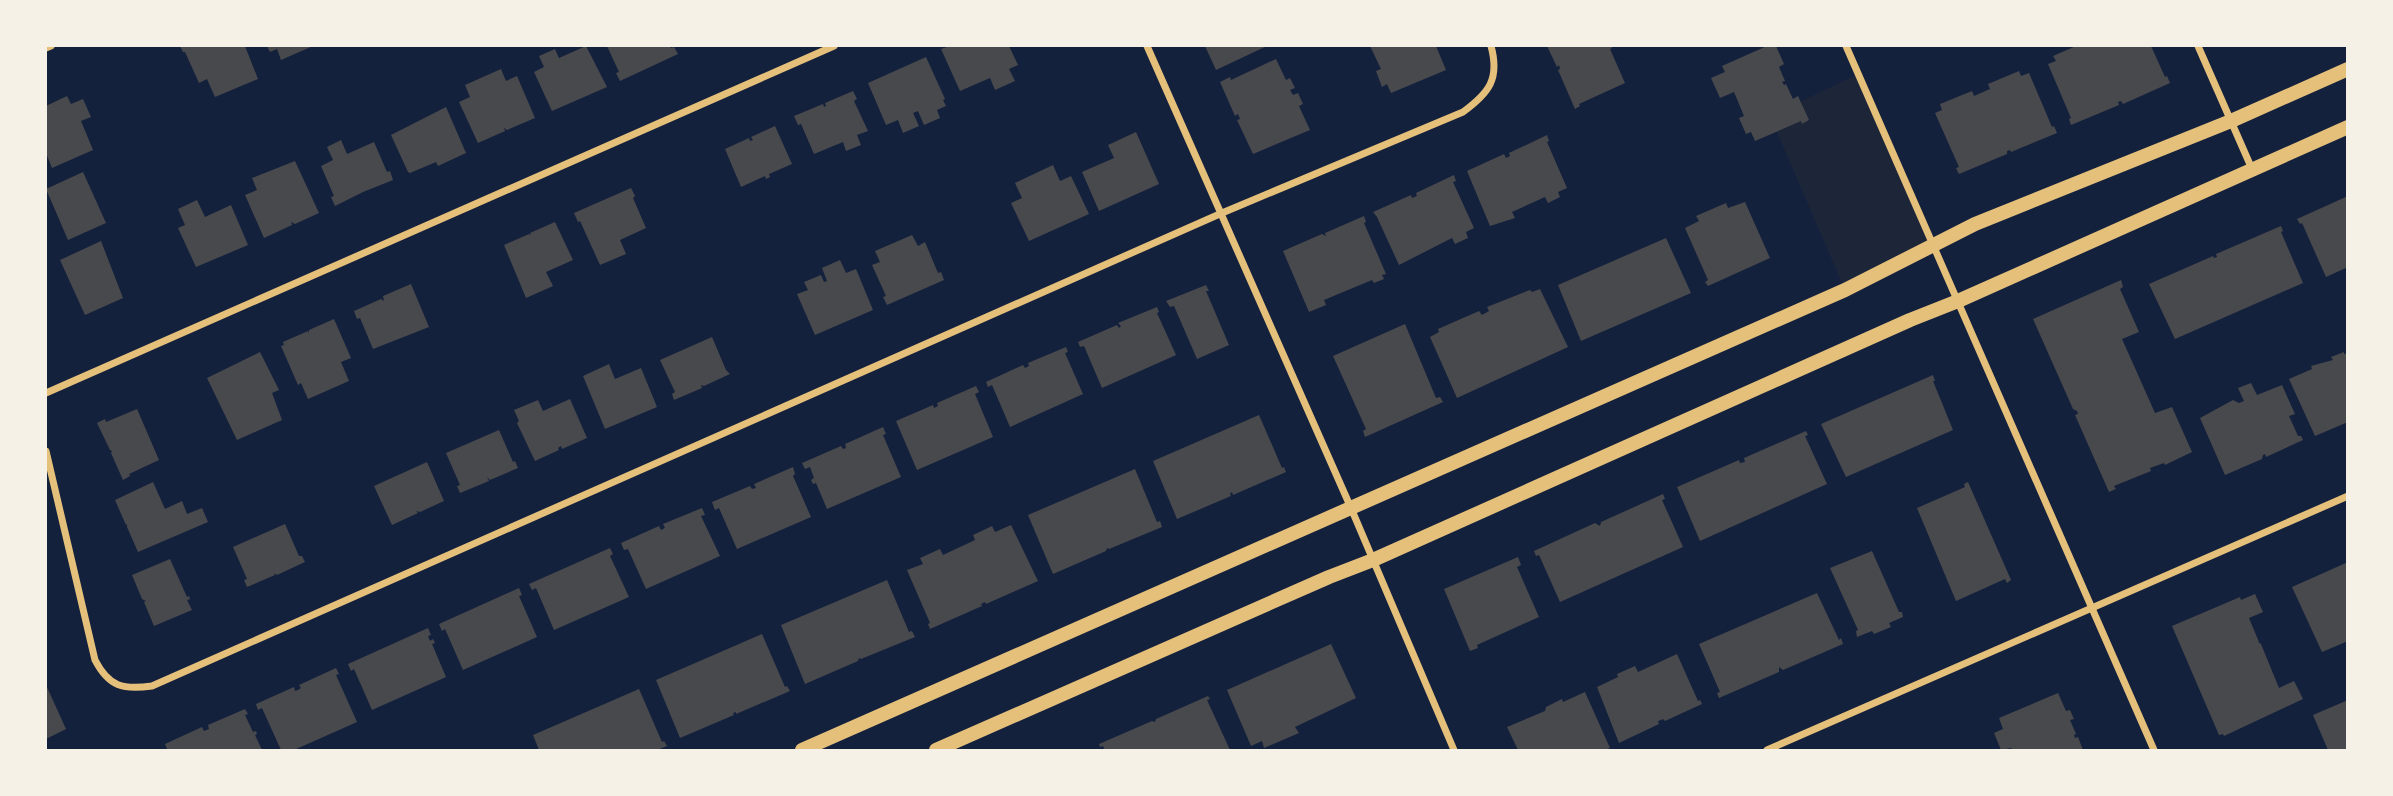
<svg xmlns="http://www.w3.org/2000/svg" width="2393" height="796" font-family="Karla,sans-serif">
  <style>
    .green { fill: #1d2539 }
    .building { fill: #48494c }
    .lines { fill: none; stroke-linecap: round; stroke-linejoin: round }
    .minor { stroke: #e5c07b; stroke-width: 7 }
    .secondary { stroke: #e5c07b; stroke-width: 14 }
  </style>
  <rect width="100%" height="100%" fill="#14213d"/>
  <polygon class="green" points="1858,74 1935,246 1845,290 1770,116"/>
  <g class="building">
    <polygon points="180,46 245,46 258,79 215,97 207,79 199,83 185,52 183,52"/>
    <polygon points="267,46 313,46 281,60 277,49 270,52"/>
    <polygon points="586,46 607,87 552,111 534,72 544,67 539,56 555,49 559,58"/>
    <polygon points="607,46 670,46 671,48 674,47 678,54 620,81 616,73 619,72"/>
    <polygon points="950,46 1009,46 1018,65 1009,69 1015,81 995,90 990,78 960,91 941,49"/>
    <polygon points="1205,46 1267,46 1216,70"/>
    <polygon points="1370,46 1436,46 1446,70 1391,93 1387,84 1382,87 1376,71 1381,69"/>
    <polygon points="1547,46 1611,46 1612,48 1610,49 1625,83 1579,104 1580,106 1575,109 1558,70 1560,69 1559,65 1557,67"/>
    <polygon points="1767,46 1776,46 1784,64 1779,67 1785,81 1782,82 1784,85 1786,84 1793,99 1798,96 1809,120 1802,124 1801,121 1755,141 1751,132 1746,134 1739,118 1744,116 1734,92 1720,98 1711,78 1725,72 1722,66"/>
    <polygon points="2076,46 2086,47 2091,46 2151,46 2165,77 2167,76 2170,83 2123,104 2121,101 2118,102 2119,105 2071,125 2069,119 2071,118 2048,64 2056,61 2053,56"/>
    <polygon points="926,57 945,99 943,100 946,106 937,110 940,118 924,125 918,111 913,113 919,126 903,133 898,120 886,125 868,83"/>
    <polygon points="1276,59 1286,80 1290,78 1295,88 1290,90 1293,95 1298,93 1303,104 1299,106 1310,130 1253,154 1237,120 1240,119 1238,114 1235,116 1220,82 1230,77 1231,80"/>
    <polygon points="501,69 506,81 517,76 535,118 507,130 504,128 505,131 478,143 459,102 470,97 465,85"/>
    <polygon points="2019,71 2021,76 2029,73 2052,127 2054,126 2057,133 2011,152 2010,150 2007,151 2007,154 1959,174 1956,168 1959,167 1935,113 1942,110 1940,104 1972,91 1974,96 1990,89 1988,84"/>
    <polygon points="853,91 857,99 854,101 868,131 857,135 861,145 846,151 843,142 814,154 801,124 798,125 794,116 823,104 824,107 826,106 825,103"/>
    <polygon points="67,96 71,104 83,99 91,117 81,121 93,150 52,168 46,153 46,106"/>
    <polygon points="446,107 466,153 438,166 436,162 410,173 408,172 391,135"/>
    <polygon points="775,126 792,164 769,174 770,177 766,179 765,176 741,187 725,149 749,138 750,141 753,140 751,137"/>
    <polygon points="1136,132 1159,184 1099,211 1082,172 1114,158 1108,145"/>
    <polygon points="1547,135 1549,141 1547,142 1567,188 1558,192 1560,197 1548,203 1545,197 1512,212 1515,218 1490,226 1467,171 1504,154 1506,158 1510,156 1509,153"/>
    <polygon points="341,140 347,154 374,142 387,172 390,171 393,180 363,192 335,206 331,197 334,196 321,166 333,160 327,147"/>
    <polygon points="295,161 319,213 295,224 291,222 292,225 264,238 245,195 257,190 252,178"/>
    <polygon points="1053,165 1060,181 1071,176 1089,214 1029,241 1011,203 1022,198 1015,183"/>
    <polygon points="83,172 106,223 68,240 46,189"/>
    <polygon points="1454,175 1456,181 1453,182 1474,228 1466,232 1468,238 1455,244 1452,238 1399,265 1377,217 1373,212 1411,195 1412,198 1417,196 1416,193"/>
    <polygon points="631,188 635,196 633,198 646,228 620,240 626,254 600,265 580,221 578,222 574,213"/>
    <polygon points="2348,196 2348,267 2326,277 2302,223 2300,224 2297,219"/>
    <polygon points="197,200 205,217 231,205 248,245 196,267 178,228 185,225 178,209"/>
    <polygon points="1745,202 1770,258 1708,286 1705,282 1708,280 1685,228 1699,221 1696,216 1726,203 1728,208"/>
    <polygon points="1364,216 1366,222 1364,223 1386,274 1382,275 1384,279 1374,283 1372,280 1324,300 1326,305 1309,312 1283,251 1322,234 1326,236 1325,233"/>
    <polygon points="555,222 573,260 546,272 553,286 526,298 504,245 529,234 531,235 530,233"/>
    <polygon points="2281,226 2283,231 2281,232 2303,283 2175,339 2149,284 2213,256 2214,258 2217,257 2216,254"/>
    <polygon points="912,235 918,246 925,242 938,273 941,272 944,280 887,305 883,297 886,296 872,265 880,262 875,251"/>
    <polygon points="1666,238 1691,293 1581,341 1558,285"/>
    <polygon points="101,241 123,298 85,315 60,260"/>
    <polygon points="840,260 846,273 856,269 873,310 815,335 797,294 808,290 804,282 821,275 824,282 827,281 822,268"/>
    <polygon points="2121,280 2123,287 2120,289 2139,332 2122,339 2155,413 2172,407 2192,452 2165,465 2164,463 2150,468 2151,471 2114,486 2116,489 2109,492 2075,415 2078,414 2077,411 2073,409 2033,319"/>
    <polygon points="411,284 429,327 373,349 360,318 357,319 354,311 381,299 384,301 383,296"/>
    <polygon points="1206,285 1209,291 1206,291 1229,345 1197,359 1174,306 1170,307 1166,301"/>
    <polygon points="1540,289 1568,347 1457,398 1430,337 1439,332 1438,329 1479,311 1482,315 1489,311 1487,307 1530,290 1532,292"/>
    <polygon points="1157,307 1159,312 1157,313 1176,355 1102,388 1084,346 1080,347 1078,342 1117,325 1119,328 1121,326 1118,323"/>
    <polygon points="334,319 351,358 341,362 349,381 308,399 301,383 298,385 281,346 284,345 283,342 308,331 309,333 309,330"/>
    <polygon points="1405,324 1436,398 1440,397 1443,402 1365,437 1363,431 1366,429 1333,356"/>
    <polygon points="712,337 726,370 730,374 704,386 701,385 702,388 674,400 672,394 675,392 660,360"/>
    <polygon points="1066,347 1068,352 1065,353 1083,394 1010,427 992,385 988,387 986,382 1023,365 1025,368 1029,366 1028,363"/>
    <polygon points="260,352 279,390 272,393 282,420 237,440 207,378"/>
    <polygon points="2344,352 2344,354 2348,353 2348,422 2315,436 2289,379 2312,369 2311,366 2333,360 2331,357"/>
    <polygon points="609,364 615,379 641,368 657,407 605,429 583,376"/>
    <polygon points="1933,375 1935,381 1933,381 1953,430 1846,477 1821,424"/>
    <polygon points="2251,383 2257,395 2282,385 2295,414 2289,416 2298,436 2301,436 2303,440 2266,457 2265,454 2263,455 2262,459 2225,475 2200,418 2233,400 2239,403 2244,401 2238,388"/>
    <polygon points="976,386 979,392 975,394 993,437 917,470 896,421 933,405 934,408 938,406 937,403"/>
    <polygon points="570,399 587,438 562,449 561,446 558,448 559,450 535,461 517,423 519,421 514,410 538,400 543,411"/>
    <polygon points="137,409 159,460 129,474 130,476 123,480 111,453 112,451 110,450 97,423 105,419 106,422"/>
    <polygon points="1259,415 1282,468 1284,467 1286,472 1233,495 1232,492 1230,494 1231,496 1177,519 1153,461"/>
    <polygon points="883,427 886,434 883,435 901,477 827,509 816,483 813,484 811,480 814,478 810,467 805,469 802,463 841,446 843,449 846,448 845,444"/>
    <polygon points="499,430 513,462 515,461 518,468 490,480 487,477 489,481 460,493 457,486 460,485 446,453"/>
    <polygon points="1806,431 1808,435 1805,436 1827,484 1700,541 1677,487 1739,460 1740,463 1745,462 1744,458"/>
    <polygon points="427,462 444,501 420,512 416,511 418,513 392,525 374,486"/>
    <polygon points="793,467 795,474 793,476 811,517 737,549 719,508 715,510 712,502 750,486 752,489 756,488 754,484"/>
    <polygon points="1135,469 1157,522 1160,521 1162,527 1109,549 1107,548 1106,551 1053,574 1028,515"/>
    <polygon points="153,482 165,509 182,501 187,514 202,508 208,522 138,552 127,527 127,524 126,525 115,500"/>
    <polygon points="1968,482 2011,580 2007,583 2005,579 1956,601 1917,508 1965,487 1964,484"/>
    <polygon points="1663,494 1665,499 1662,500 1683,547 1560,602 1539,555 1536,556 1534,551 1595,523 1600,526 1601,522"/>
    <polygon points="702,508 705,515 701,516 720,556 646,589 628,549 624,550 621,543 659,526 661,530 665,528 663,524"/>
    <polygon points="285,524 299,556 302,556 305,562 277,575 274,573 275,575 247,587 244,580 247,579 233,547"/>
    <polygon points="1011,525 1038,581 986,604 985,602 981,604 982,606 930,629 928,624 930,623 907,570 923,564 920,558 940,549 943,555 975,540 973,535 992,526 995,532"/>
    <polygon points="610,548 613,554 610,556 629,597 554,630 536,588 532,590 529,584"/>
    <polygon points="1872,551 1899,612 1902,612 1903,617 1889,623 1891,627 1874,634 1872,631 1857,637 1856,631 1858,630 1830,568"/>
    <polygon points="1518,557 1521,565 1517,567 1539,617 1477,645 1478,648 1470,651 1444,589"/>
    <polygon points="170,559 187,597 189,596 190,599 187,600 192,610 154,626 144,602 146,601 142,599 132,575"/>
    <polygon points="2348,562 2348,641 2322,652 2292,587"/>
    <polygon points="887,580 909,632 912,631 915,637 861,659 859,658 858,661 805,684 781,625"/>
    <polygon points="519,588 522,595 519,596 537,637 463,670 445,629 442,631 439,624"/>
    <polygon points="1817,593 1839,640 1841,638 1843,644 1783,670 1779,667 1779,672 1719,698 1717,693 1720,692 1699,644"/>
    <polygon points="2255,594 2263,612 2249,618 2259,642 2258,642 2261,644 2279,688 2294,681 2303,699 2224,736 2223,734 2219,735 2172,626 2240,597 2241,600"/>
    <polygon points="428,628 431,635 428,636 430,641 433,639 435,643 432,644 446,677 372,710 354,669 351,671 348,664"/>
    <polygon points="762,634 785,687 787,686 790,691 736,714 736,712 733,713 734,715 680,738 656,680"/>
    <polygon points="1331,644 1356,698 1295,727 1299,733 1264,748 1262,741 1251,746 1227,690"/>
    <polygon points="1677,654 1698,701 1700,700 1702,704 1665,721 1663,719 1661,720 1658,721 1659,724 1619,743 1597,687 1618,677 1617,674 1635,666 1638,672"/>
    <polygon points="336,668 339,674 336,675 357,722 294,750 281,750 262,708 258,710 256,704 294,687 295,691 298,690 301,688 299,685"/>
    <polygon points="46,685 66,729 46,739"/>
    <polygon points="639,689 662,742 664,741 667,746 657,750 539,750 533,735"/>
    <polygon points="1585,692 1610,748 1604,750 1518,750 1507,727 1545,711 1546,707 1562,699 1563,702"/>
    <polygon points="2058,693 2066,711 2070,710 2074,719 2070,720 2076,734 2074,735 2075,738 2078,737 2083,750 2013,750 2011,748 2001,750 1994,733 2003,729 1999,718"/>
    <polygon points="1208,696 1210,699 1207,700 1230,750 1105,750 1103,746 1100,747 1099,744 1152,721 1155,722 1156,719"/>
    <polygon points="2348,700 2348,750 2328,750 2313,715"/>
    <polygon points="245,709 248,714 245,715 253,732 256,731 257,734 255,735 262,750 167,749 165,744 202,727 204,731 209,729 208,725"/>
  </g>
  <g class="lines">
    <g class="minor">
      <polyline points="1147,46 1351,508 1454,750"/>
      <polyline points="1846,46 2154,750"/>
      <polyline points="2198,46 2252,169"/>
      <polyline points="46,48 51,46"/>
      <polyline points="46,393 834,46"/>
      <path d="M46 451 95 660C109 687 123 690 152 686L1222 213 1463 112C1489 93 1500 79 1491 46"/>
      <polyline points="1767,750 2348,496"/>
    </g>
    <g class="secondary">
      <polyline points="802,750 1845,290 1975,224 2231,121 2348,69"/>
      <polyline points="936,750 1329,577 1373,560 1910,320 1958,301 2348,127"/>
    </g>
  </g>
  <rect width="2393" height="796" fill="none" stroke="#f6f1e7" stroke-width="94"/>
</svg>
